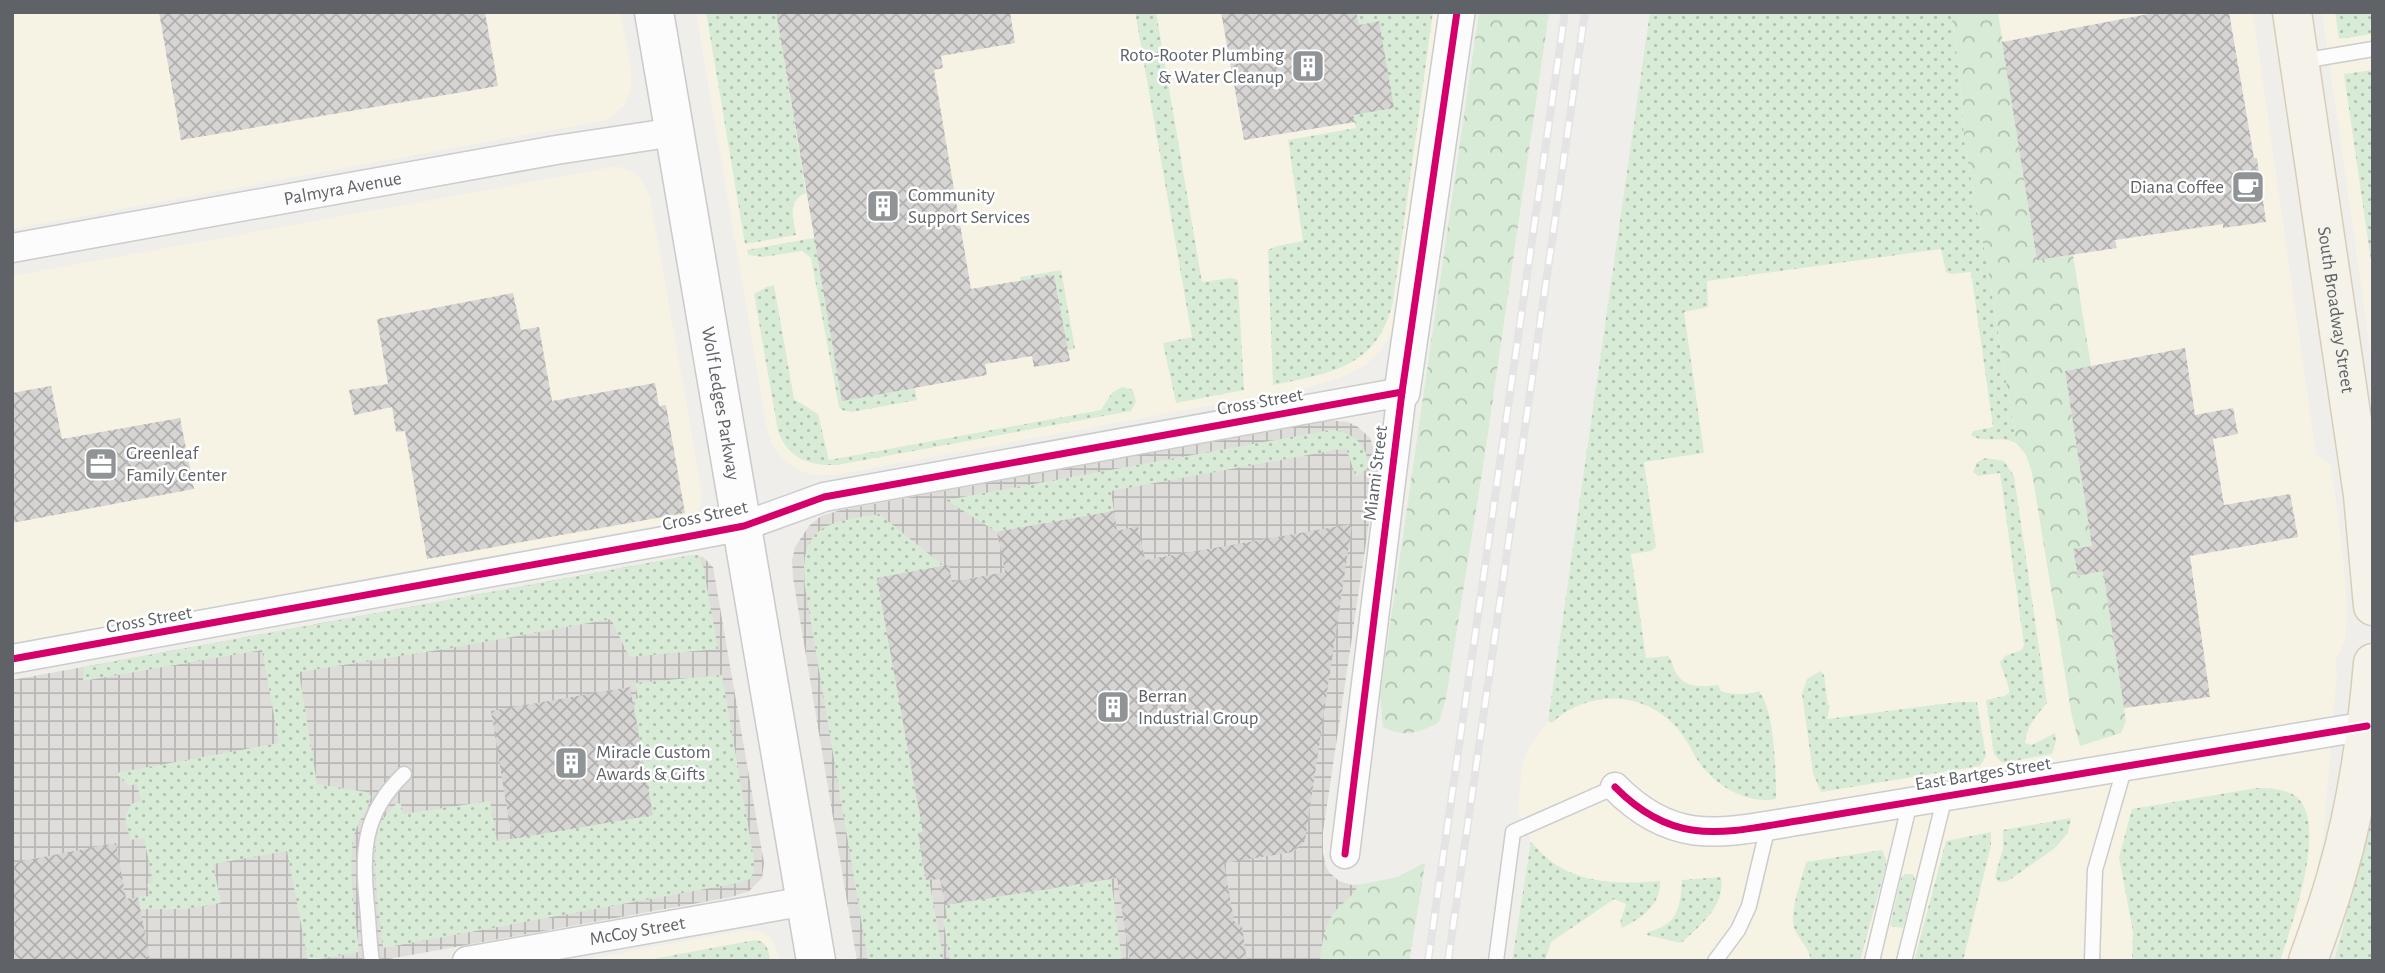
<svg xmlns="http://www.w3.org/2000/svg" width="2385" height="973" font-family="'Alegreya Sans',sans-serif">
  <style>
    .commercial { fill: #f7f3e4 }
    .industrial { fill: url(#industrial-grid) }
    .grass { fill: url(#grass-dots) }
    .forest { fill: url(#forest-crowns) }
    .building { fill: url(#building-cross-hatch) }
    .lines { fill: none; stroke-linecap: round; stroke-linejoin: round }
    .service-casing { stroke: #cbcccc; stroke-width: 17 }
    .minor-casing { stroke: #cbcccc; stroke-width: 31 }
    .tertiary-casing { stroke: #cbcccc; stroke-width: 38 }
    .secondary-casing { stroke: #cacacb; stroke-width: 41 }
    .primary-casing { stroke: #d7ceb8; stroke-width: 41 }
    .service { stroke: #fdfcfc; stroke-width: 14 }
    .minor { stroke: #fdfcfc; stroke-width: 28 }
    .tertiary { stroke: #fdfcfc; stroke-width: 35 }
    .secondary { stroke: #fdfcfc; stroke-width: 38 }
    .primary { stroke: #f4f2e9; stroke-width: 38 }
    .rail-casing { stroke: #e4e4e4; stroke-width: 8 }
    .rail { stroke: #fff; stroke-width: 5; stroke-dasharray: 16; stroke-linecap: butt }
    .cycleway-casing { stroke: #fff; stroke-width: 11 }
    .cycleway { stroke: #d6006c; stroke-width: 7 }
    .labels { text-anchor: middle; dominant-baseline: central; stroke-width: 5; stroke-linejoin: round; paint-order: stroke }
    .poi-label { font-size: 19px; fill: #5f6368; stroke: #fff; text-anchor: start }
    .street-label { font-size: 19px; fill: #5f6368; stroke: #fff }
  </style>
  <defs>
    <pattern id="industrial-grid" width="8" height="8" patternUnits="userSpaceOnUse" patternTransform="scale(1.75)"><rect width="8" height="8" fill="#dfddda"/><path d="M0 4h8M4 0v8" fill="none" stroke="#b8b7b5"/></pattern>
    <pattern id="grass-dots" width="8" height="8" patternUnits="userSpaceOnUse" patternTransform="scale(1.75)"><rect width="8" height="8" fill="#d8ebd6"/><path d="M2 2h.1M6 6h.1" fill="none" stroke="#b2c2b1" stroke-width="1.8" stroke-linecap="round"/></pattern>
    <pattern id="forest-crowns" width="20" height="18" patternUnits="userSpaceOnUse" patternTransform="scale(1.75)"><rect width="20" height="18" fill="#d8ebd6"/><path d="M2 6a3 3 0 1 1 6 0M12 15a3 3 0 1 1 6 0" fill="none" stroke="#b2c2b1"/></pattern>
    <pattern id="building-cross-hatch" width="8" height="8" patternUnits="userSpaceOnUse" patternTransform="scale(1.75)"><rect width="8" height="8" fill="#d6d5d3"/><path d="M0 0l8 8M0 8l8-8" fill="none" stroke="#b1b0af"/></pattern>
  </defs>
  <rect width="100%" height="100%" fill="#efeeea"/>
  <g class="commercial">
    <polygon points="12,12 620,12 631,69 631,89 625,105 606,120 12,229"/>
    <polygon points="696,12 1443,12 1394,330 1381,350 1368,363 1349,374 1310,387 834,475 814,475 796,469 779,455 773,446 767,428"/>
    <polygon points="1650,12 2253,12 2316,454 2331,466 2342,547 2347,603 2345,640 2335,662 2337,672 2323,839 2311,899 2293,961 1512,961 1531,841 1518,812 1522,764 1529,747 1548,721"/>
    <polygon points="2322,12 2373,12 2373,371 2342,151"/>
    <polygon points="613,167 619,167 635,173 643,182 650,197 702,493 701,505 693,516 681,521 12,643 12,276"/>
    <polygon points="745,930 762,932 771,937 781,961 578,961"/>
  </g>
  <g class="industrial">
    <polygon points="1327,420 1348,422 1358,427 1370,438 1378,462 1323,832 1323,853 1326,867 1330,873 1339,881 1352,885 1371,884 1398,877 1425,863 1409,961 857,961 793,578 792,560 795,547 809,526 821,516 841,510"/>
    <polygon points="692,555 703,557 713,567 764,863 762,878 749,891 731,897 378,961 12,961 12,680"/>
  </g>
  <g class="grass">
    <path d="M706 12H776L806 193C787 200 793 219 796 235L745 244Z"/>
    <polygon points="1135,12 1156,12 1202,282 1232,278 1238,280 1244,390 1176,403 1163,343 1192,337"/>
    <path d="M1356 12H1433L1393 302C1377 368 1331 373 1273 385L1268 250 1277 246 1303 241 1288 140 1356 128 1353 115 1378 21 1359 25Z"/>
    <path d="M1650 12H1951L1959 69 1965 147 1987 263 2016 443C2000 434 1985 445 1971 435L1973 431 1993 427 1971 272 1951 274 1946 272 1941 249 1707 281 1708 307 1684 312 1704 453 1644 462 1656 547 1651 551 1631 554 1646 658 1668 656C1673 661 1672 665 1675 671 1684 689 1702 687 1718 685L1721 691C1729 695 1750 695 1759 691 1775 711 1776 773 1776 799 1747 804 1718 787 1701 765 1692 753 1687 739 1677 728 1645 691 1587 689 1552 723L1548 721Z"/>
    <polygon points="2335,12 2373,12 2373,25 2370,25 2372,34 2339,39"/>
    <polygon points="2373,70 2373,275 2344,74"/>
    <polygon points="814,238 915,388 917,400 852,412 842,410 839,407 811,258 802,251 763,257 748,255 747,250"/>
    <polygon points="1061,270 1075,349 1068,350 1054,275 1021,281 1020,277"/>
    <path d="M774 285 794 399 818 414 829 460 1101 410 1112 393 1122 387 1133 390 1136 402 1131 411 837 465C810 466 788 459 778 431L754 294 766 287Z"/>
    <path d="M1330 430C1351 431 1371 445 1367 469L1356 477 1346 448 1111 491 1114 511 997 532 946 500Z"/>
    <path d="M1986 458 2004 461 2014 476 2047 703C2037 714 2026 728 2025 743L2032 745 2055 733 2056 741 2052 754 2002 763 1994 754 1986 700 2004 696 2009 693C2010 684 2002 672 2000 662L2005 656 2022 650 2024 645 2000 473 1978 476 1973 472 1977 462Z"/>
    <path d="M879 514 944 566 877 578 923 832 918 834 925 879 929 880 944 961H868L805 587C799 524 827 523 879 514Z"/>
    <path d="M692 555H698L703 565 718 649 629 657 611 619 451 648 299 672 317 784 366 792 371 796C369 810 357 821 354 836 347 868 356 918 359 952L308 961 287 851 213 864 221 903 186 909H140L138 897 150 896 147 884 153 882 144 838 130 840 125 816 131 804 141 801 137 784 128 786 116 773 279 743 262 650 83 681 84 667Z"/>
    <polygon points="1820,671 1824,675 1828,705 1830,705 1827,719 1957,702 1977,702 1986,756 1980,766 1821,792 1813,773 1802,694 1807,679"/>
    <path d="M722 675 754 860V871L750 879 738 883 383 948C380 916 370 861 378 830 382 819 389 811 397 803L401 804 403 814 490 801 497 841 652 815 633 700 638 698 635 683Z"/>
    <path d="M2257 788C2269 788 2284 789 2294 795 2331 819 2291 927 2280 961H2132L2133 932 2119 857 2132 809Z"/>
    <polygon points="2373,802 2373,961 2334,961 2342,933"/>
    <polygon points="2071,818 2068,833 2055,848 2008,881 1998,882 1995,877 2003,848 2003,830"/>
    <polygon points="1991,832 1991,845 1963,961 1914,961 1946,841"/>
    <path d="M1531 841C1563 884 1613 885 1660 881 1661 905 1642 918 1622 928L1620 923 1626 904 1614 899 1551 942 1545 961H1512Z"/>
    <path d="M1882 850 1886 859V866L1860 961H1811C1810 949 1800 941 1795 930 1788 914 1802 880 1806 862Z"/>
    <polygon points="1905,874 1913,874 1915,880 1903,928 1890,926 1901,878"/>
    <path d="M1721 877C1726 905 1700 926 1681 943L1647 935 1648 932C1678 924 1680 909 1682 880Z"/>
    <polygon points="1111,879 1122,961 950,961 943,919 947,918 945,905"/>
    <path d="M755 940C767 941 769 951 770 961H642Z"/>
  </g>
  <g class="forest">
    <path d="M1479 12H1549L1484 460 1446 698 1439 722C1420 733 1403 738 1383 727L1380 694Z"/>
    <polygon points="1951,12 1998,12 2037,259 2073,255 2091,366 2065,371 2092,546 2073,550 2078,576 2103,571 2126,721 2121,733 2080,746 2072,717 2032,473 2026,455 2016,443 1987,263 1965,147 1959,69"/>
    <path d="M1425 863 1409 961H1320C1322 942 1325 920 1339 907 1347 899 1353 896 1358 885L1398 877Z"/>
  </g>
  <g class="building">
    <polygon points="159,12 485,12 498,86 181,140"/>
    <polygon points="776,12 1010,12 1015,43 941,56 943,68 934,70 948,154 971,289 1054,275 1070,361 1034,367 1032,356 985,364 987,375 842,401"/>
    <polygon points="1221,12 1356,12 1359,25 1379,21 1394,108 1353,115 1355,122 1244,140"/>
    <polygon points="2159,12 2229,12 2254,158 2257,158 2266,222 2223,228 2223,224 2115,240 2117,248 2037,260 2002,42"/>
    <polygon points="513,293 521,330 539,327 552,401 655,383 659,406 666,405 685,513 427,559 405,431 396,432 392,407 354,415 349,390 388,384 377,319"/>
    <polygon points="2185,348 2195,415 2233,408 2238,434 2213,439 2224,505 2290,494 2298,537 2190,556 2210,697 2124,708 2103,571 2078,576 2073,549 2092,546 2065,371"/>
    <polygon points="51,386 62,439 180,418 194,489 12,523 12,393"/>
    <polygon points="1114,511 1117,531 1138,526 1145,560 1352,524 1305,841 1293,852 1224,863 1234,921 1242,926 1247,961 1130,961 1117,878 945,905 940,879 926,880 918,833 923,832 877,578 949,565 952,582 1005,572 997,532"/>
    <polygon points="630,687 653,815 512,839 491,711"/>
    <polygon points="116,843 126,899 138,897 150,961 12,961 12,863"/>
  </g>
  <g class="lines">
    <defs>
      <g id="service">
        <polyline points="2302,61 2373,49"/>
        <path d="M372 961C369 943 369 924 367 906 362 852 362 814 404 774"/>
        <polyline points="1496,961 1513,832 1615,787"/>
        <polyline points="1715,961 1738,930 1749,906 1768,826"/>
        <polyline points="1872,961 1910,802"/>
        <polyline points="1904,961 1945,796"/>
        <polyline points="2092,961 2095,870 2125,766"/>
      </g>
      <g id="minor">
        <path id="s1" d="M12 248 556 150 675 132"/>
        <polyline points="12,659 686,537 744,526 824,497 1402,392 1345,854"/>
        <path d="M1615 787C1676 849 1726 832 1803 820L2367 726"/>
        <path id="s2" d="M467 961 806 901"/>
      </g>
      <polyline id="tertiary" points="1402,392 1457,12"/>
      <g id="secondary">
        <path id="s3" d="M654 12 816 961"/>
      </g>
      <g id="primary">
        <path id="s4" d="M2292 12 2363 495 2373 606"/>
        <path d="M2308 961C2318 932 2329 904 2337 874 2357 806 2367 734 2373 663"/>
      </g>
    </defs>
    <use href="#service" class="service-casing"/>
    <use href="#minor" class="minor-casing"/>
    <use href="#tertiary" class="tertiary-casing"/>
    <use href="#secondary" class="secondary-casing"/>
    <use href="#primary" class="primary-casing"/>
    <use href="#service" class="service"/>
    <use href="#minor" class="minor"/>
    <use href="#tertiary" class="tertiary"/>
    <use href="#secondary" class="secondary"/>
    <use href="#primary" class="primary"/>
    <defs>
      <g id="rail">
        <polyline points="1428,961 1565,12"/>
        <polyline points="1448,961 1585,12"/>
      </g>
    </defs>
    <use href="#rail" class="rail-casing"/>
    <use href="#rail" class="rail"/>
    <defs>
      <g id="cycleway">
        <polyline points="12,659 686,537 744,526 824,497 1402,392"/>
        <path d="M1615 787C1676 849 1726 832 1803 820L2367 726"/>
        <polyline points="1345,854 1402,392 1457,12"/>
      </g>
    </defs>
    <use href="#cycleway" class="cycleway-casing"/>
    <use href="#cycleway" class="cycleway"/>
  </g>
  <defs>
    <symbol id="building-square" viewBox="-11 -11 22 22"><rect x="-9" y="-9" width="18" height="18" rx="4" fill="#919496" stroke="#fff"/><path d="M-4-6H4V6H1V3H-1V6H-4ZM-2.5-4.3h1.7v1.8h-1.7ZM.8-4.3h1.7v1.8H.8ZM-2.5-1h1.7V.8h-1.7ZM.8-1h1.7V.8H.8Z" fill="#fff"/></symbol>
    <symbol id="cafe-square" viewBox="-11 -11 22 22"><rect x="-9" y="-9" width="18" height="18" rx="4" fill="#919496" stroke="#fff"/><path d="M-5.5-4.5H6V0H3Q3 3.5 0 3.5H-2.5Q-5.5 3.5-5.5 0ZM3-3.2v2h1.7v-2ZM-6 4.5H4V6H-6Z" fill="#fff"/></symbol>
    <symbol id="office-square" viewBox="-11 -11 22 22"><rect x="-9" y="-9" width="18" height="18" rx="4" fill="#919496" stroke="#fff"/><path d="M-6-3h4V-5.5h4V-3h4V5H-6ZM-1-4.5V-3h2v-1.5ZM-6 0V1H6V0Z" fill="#fff"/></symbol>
  </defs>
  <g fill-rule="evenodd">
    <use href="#building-square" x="1289" y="47" width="38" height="38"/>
    <use href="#cafe-square" x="2229" y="168" width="38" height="38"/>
    <use href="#building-square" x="864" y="187" width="38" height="38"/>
    <use href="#office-square" x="82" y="445" width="38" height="38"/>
    <use href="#building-square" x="1094" y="688" width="38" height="38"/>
    <use href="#building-square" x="552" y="744" width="38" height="38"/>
  </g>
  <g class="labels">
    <g class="poi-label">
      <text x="1284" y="55" text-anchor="end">Roto-Rooter Plumbing<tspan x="1284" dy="22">&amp; Water Cleanup</tspan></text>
      <text x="2224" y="187" text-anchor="end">Diana Coffee</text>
      <text x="908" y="195">Community<tspan x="908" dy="22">Support Services</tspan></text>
      <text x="126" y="453">Greenleaf<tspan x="126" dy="22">Family Center</tspan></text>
      <text x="1138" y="696">Berran<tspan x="1138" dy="22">Industrial Group</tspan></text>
      <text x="596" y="752">Miracle Custom<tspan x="596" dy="22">Awards &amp; Gifts</tspan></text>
    </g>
    <g class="street-label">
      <text stroke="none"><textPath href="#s1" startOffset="336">Palmyra Avenue</textPath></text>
      <text stroke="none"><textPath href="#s4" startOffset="301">South Broadway Street</textPath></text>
      <text transform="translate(1260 402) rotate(-10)">Cross Street</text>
      <text stroke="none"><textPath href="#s3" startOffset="397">Wolf Ledges Parkway</textPath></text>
      <text transform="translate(1376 473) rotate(-83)">Miami Street</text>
      <text transform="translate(705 516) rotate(-12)">Cross Street</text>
      <text transform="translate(149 620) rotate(-10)">Cross Street</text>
      <text transform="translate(1983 774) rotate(-9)">East Bartges Street</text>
      <text stroke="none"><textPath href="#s2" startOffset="173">McCoy Street</textPath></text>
    </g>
  </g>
  <rect width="2385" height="973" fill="none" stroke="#5f6368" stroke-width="28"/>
</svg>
